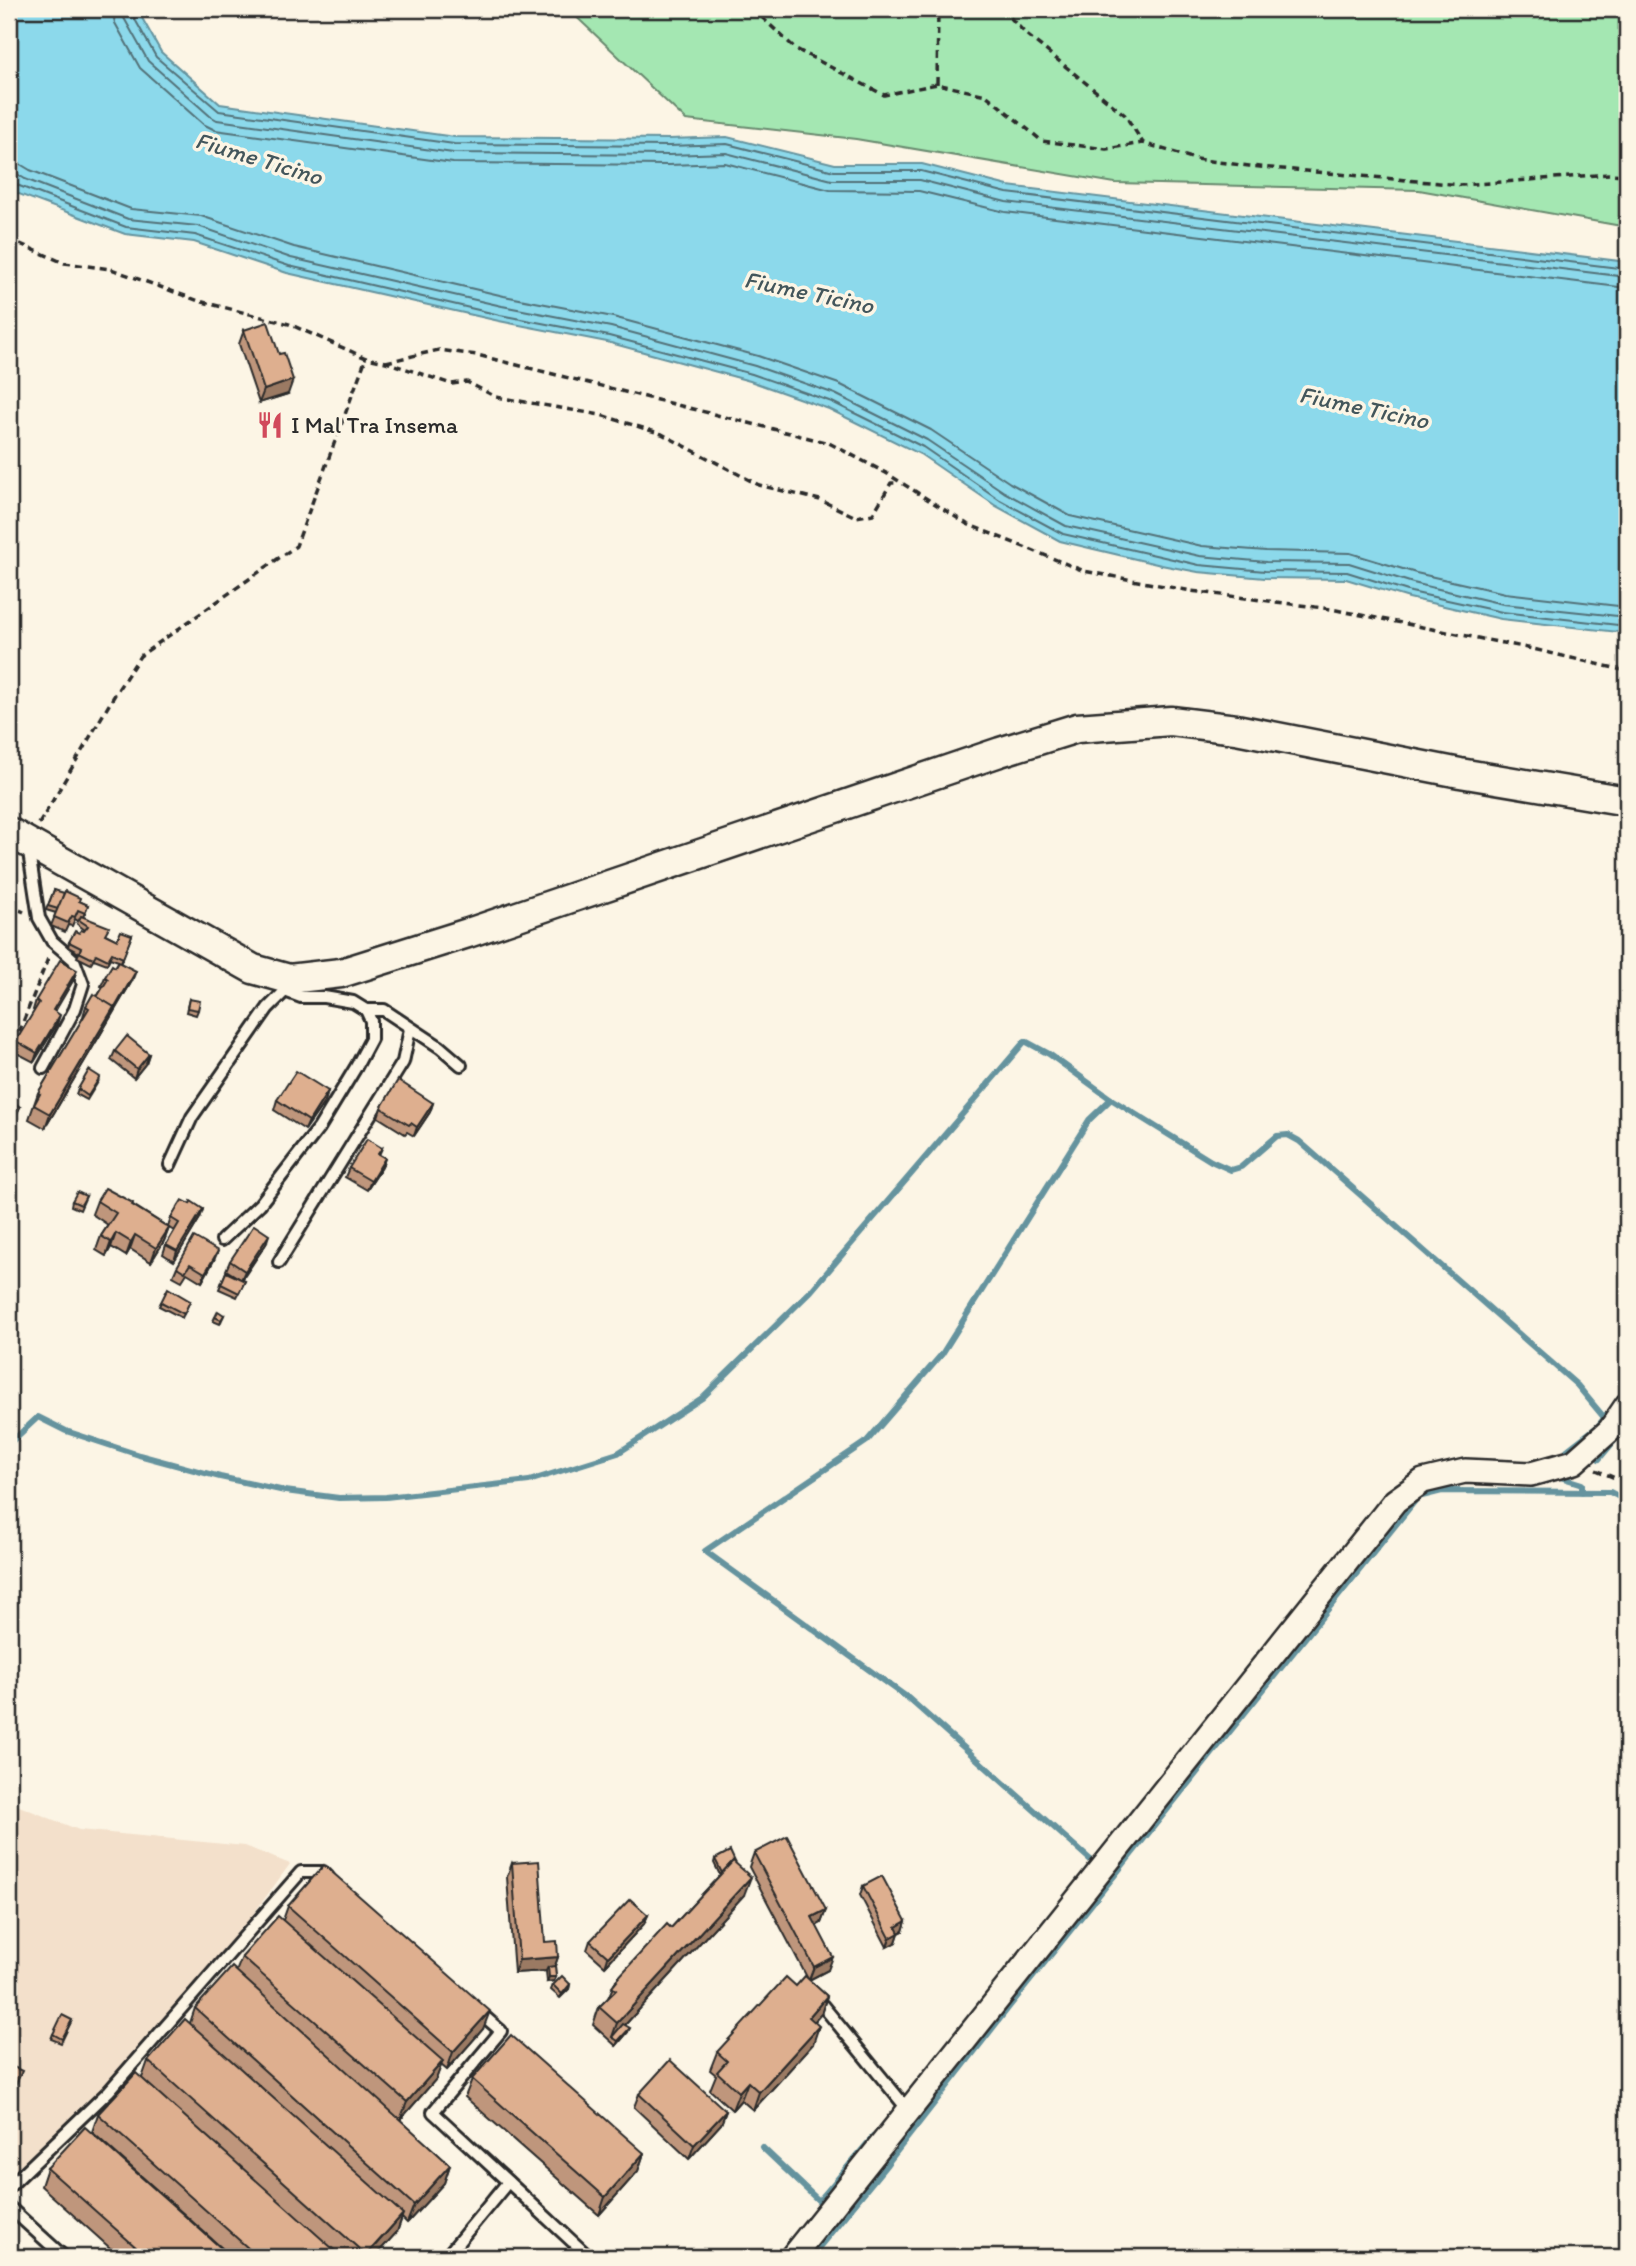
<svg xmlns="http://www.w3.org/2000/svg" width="1636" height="2266" font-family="Itim,sans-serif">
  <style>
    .built { fill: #f3e0cb }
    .green { fill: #a4e7b2; stroke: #68896e; stroke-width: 2 }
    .water { fill: #8cd9eb; stroke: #65939e; stroke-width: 2 }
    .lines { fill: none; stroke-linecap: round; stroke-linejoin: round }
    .shore { stroke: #527178; stroke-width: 2 }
    .stream { stroke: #65939e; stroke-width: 6 }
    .service-casing { stroke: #2b2b2b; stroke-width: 16 }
    .minor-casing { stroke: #2b2b2b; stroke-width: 28 }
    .tertiary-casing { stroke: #2b2b2b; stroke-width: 33 }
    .path { stroke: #2b2b2b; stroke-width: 3.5; stroke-dasharray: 7 5; stroke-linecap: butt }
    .service { stroke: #fcf5e5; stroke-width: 10 }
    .minor { stroke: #fcf5e5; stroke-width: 23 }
    .tertiary { stroke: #fcf5e5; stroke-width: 28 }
    .wall { fill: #bf967b; stroke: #2b2b2b; stroke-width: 2 }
    .shaded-wall { fill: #9b7a64; stroke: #2b2b2b; stroke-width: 2 }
    .building { fill: #deaf8f; stroke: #2b2b2b; stroke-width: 2 }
    .labels { text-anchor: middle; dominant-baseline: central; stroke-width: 7; stroke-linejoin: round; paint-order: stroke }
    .poi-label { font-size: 23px; fill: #2b2b2b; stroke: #fcf5e5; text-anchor: start }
    .water-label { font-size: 24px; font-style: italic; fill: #43565b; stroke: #fcf5e5 }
  </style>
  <rect width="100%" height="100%" fill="#fcf5e5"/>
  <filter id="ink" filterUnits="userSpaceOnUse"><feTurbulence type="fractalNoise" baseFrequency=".0143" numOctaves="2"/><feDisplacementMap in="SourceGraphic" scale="14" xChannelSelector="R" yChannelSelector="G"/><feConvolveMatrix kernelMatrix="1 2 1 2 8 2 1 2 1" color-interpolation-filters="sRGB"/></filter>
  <g filter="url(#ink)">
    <polygon class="built" points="9,1802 79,1830 245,1846 290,1864 171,2026 9,2201"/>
    <polygon class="green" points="568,9 1627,9 1627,227 1419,190 1115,183 856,139 686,120"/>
    <polygon class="water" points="9,9 137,9 161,52 220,104 455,137 669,139 727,137 835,164 922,164 1008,186 1627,262 1627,633 1501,619 1409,598 1346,579 1265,578 1198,572 1161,565 1060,541 996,506 920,454 829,409 750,381 607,342 499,321 287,273 194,242 125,234 16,193 9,187"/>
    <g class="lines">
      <g class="shore">
        <polyline points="112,9 115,23 140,68 203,124 215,130 453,163 669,165 725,163 830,190 919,191 1005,212 1627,288"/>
        <polyline points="122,9 124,18 148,61 210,116 217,120 453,153 669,155 726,153 832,180 920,180 1006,202 1627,277"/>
        <polyline points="131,9 132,14 156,57 219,111 454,144 669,146 727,144 834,171 921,171 1007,193 1627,269"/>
        <polyline points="9,163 20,164 30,170 131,209 201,216 294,247 504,296 613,317 758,356 839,384 931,430 1010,483 1070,516 1202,546 1266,551 1350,553 1416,573 1505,593 1627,607"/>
        <polyline points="9,173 17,174 25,179 128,219 198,226 291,258 502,306 611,327 755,366 835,394 927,440 1004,492 1066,526 1200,556 1266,562 1349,563 1413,583 1503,604 1627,617"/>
        <polyline points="9,182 126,227 195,235 289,266 500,315 609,336 752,374 832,402 923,447 1000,500 1063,534 1199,565 1265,571 1347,572 1411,592 1502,612 1627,626"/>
      </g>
      <g class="stream">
        <polyline points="1617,1433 1627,1442"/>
        <polyline points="9,1444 38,1417 66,1431 139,1455 220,1477 285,1491 339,1498 386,1497 529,1481 618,1453 702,1398 811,1291 1025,1041 1049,1054 1111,1099 1211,1161 1231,1170 1241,1167 1277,1136 1288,1135 1299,1141 1577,1385 1607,1421"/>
        <polyline points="1567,1450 1598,1426 1607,1415"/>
        <polyline points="1599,1459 1620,1434"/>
        <polyline points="1560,1477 1582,1484 1582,1492"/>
        <polyline points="1092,1866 1094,1863 908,1698 705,1551 867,1441 942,1354 1089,1120 1111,1099"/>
        <polyline points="762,2147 819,2201 873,2137"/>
        <polyline points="811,2257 887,2164 1009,2007 1418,1497 1442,1491 1610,1492 1627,1501"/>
      </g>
      <defs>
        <g id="service">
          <polyline points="28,846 39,918 52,941 74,960 83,984 75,1009 43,1068"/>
          <polyline points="366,1010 384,1010 440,1047 461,1065"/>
          <polyline points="170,1165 192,1117 268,1008 285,991"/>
          <polyline points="222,1240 260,1204 319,1128 356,1067 371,1039 371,1021 366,1010 353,1002 324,997 301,997 285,991 287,985"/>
          <polyline points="279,1262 403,1062 410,1029"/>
          <polyline points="812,2000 823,2006 909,2111"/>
          <polyline points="478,2011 501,2031 433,2112 589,2257"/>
          <polyline points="9,2187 109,2091 301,1872 323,1872 328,1877"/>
          <polyline points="9,2207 64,2257"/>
          <polyline points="446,2257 508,2182"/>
        </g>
        <polyline id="minor" points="792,2257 1395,1501 1423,1481 1465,1471 1531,1474 1574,1462 1610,1430 1627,1405"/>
        <polyline id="tertiary" points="9,832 253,969 289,979 341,973 468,933 1000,752 1077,728 1171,721 1236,729 1460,773 1627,801"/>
      </defs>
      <use href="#service" class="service-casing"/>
      <use href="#minor" class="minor-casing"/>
      <use href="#tertiary" class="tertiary-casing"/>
      <g class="path">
        <polyline points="753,9 796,49 884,95 937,84 986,95 1042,141 1106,149 1143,143 1195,159 1249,166 1462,185 1609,174 1627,175"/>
        <polyline points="1002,9 1027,35 1125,115 1143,143"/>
        <polyline points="937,84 938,9"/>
        <polyline points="9,239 64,263 111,269 199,301 289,324 366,358 386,362 451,384 467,382 496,397 601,415 662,434 759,485 820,500 856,517 873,514 891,483 899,483"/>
        <polyline points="386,362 439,350 477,355 829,443 886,473 967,524 1084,571 1191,591 1331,609 1533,649 1627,671"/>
        <polyline points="39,824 117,691 140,656 296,546 366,358"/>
        <polyline points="9,905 24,912"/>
        <polyline points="9,1054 14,1045 49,956"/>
        <polyline points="1596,1470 1627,1483"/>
      </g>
      <use href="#service" class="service"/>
      <use href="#minor" class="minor"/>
      <use href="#tertiary" class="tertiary"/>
    </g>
    <g class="wall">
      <polygon points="244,330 288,394 259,403 239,344"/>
      <polygon points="54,890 88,905 83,917 105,934 117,940 132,935 121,962 110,958 107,964 94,959 91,964 77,957 79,953 68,947 69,942 79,933 84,931 85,930 77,924 78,921 75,919 72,926 68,925 65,932 51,926 56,913 46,910"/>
      <polygon points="105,977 132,981 45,1128 29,1119 38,1093 82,1020 86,1006 97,997 103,987 101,986"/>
      <polygon points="74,979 54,1011 57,1024 34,1062 13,1051 16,1041 35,1011 33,1010 36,1000"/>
      <polygon points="189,999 198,1010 196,1015 186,1012"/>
      <polygon points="115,1051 149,1054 146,1063 134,1078 111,1060"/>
      <polygon points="98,1082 87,1100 76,1094 78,1089"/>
      <polygon points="328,1091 325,1101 305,1130 274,1110 277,1100"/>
      <polygon points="433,1103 430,1112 414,1136 407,1132 405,1134 378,1117 381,1108"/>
      <polygon points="11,1107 20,1107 16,1115 9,1111"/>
      <polygon points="382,1148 379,1155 385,1158 382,1167 367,1190 345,1177 349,1168"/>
      <polygon points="86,1196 80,1210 71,1206 72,1201"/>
      <polygon points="97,1201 133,1205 168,1227 171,1218 190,1204 203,1209 200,1218 174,1261 163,1254 166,1245 174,1231 169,1228 164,1241 151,1262 130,1249 126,1256 111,1247 106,1256 96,1250 101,1236 108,1225 92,1214"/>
      <polygon points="266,1244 242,1280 245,1281 237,1297 219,1289 226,1272 239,1278 226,1270 230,1261"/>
      <polygon points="214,1260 202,1282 187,1273 182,1281 173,1276 177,1267"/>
      <polygon points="190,1301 182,1318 159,1306 161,1302"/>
      <polygon points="224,1315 220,1324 213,1321 215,1317"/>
      <polygon points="754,1853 826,1910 821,1923 816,1926 828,1970 809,1980 827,1996 821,2014 814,2022 813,2044 753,2110 741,2100 732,2110 710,2090 716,2075 710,2070 717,2052 796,1986 808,1979 749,1867"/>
      <polygon points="715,1859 744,1895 625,2025 628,2032 616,2046 593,2025 599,2007 608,1998 616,1980 671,1928 720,1875 714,1863"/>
      <polygon points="512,1863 545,1942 558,1957 555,1966 556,1977 554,1981 547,1982 546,1971 514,1973 507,1877"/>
      <polygon points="863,1886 906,1921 903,1931 899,1933 896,1942 887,1947 860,1895"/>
      <polygon points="288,1906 483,2029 447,2070 441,2065 436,2079 400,2120 450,2165 444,2183 407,2223 402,2218 397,2232 374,2257 232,2257 92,2132 98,2114 142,2078 148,2061 190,2023 195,2008 236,1972 242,1957 283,1920"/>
      <polygon points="648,1915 644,1924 605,1966 587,1950 590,1941"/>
      <polygon points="570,1984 569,1989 560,1998 551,1990 553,1985"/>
      <polygon points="72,2020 61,2043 51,2039 53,2034"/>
      <polygon points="472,2079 644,2153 638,2171 599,2215 465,2097"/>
      <polygon points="639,2094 726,2111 721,2124 689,2159 634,2107"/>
      <polygon points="47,2168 231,2257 120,2257 41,2186"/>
    </g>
    <g class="shaded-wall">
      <polygon points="293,380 288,394 259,403 264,390"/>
      <polygon points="77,970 74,979 50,1020 53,1010"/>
      <polygon points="136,971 132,981 109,1020 45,1128 50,1114"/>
      <polygon points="60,1015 57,1024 34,1062 37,1053"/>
      <polygon points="149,1054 146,1063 134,1078 137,1069"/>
      <polygon points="328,1091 325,1101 305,1130 309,1121"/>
      <polygon points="433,1103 430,1112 414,1136 417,1127"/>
      <polygon points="385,1158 382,1167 367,1190 371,1181"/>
      <polygon points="203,1209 200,1218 174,1261 177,1251"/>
      <polygon points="169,1228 164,1241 151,1262 156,1248"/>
      <polygon points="116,1233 111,1247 106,1256 111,1242"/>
      <polygon points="135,1235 130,1249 126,1256 131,1242"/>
      <polygon points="269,1235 266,1244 241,1280 245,1271"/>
      <polygon points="218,1251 214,1260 202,1282 205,1273"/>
      <polygon points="751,1877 744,1895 613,2038 612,2037 617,2023"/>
      <polygon points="826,1910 821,1923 807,1931 812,1917"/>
      <polygon points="648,1915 644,1924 605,1966 608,1957"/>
      <polygon points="906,1921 903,1931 892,1936 896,1927"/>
      <polygon points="899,1933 896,1942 887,1947 890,1938"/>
      <polygon points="558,1957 553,1971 548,1967 546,1971 514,1973 519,1960"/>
      <polygon points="833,1957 828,1970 809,1980 814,1967"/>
      <polygon points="549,1977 556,1977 554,1981 547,1982"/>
      <polygon points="570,1984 569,1989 560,1998 562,1994"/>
      <polygon points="827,1996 821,2014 802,2035 809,2017"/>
      <polygon points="490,2011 483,2029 447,2070 453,2052"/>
      <polygon points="819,2026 813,2044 753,2110 759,2092"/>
      <polygon points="630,2028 628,2032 616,2046 618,2041"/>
      <polygon points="443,2061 436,2079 400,2120 407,2102"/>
      <polygon points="748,2082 741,2100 732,2110 739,2092"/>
      <polygon points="726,2111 721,2124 689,2159 694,2145"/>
      <polygon points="644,2153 638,2171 599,2215 605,2197"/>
      <polygon points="450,2165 444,2183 407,2223 414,2205"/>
      <polygon points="403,2214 397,2232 374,2257 365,2257"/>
    </g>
    <g class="building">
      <polygon points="268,322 279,354 284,353 293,380 264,390 244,330"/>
      <polygon points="54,890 64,893 58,909 48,906"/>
      <polygon points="65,891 80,898 79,901 88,905 85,913 78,910 75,917 72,916 68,923 54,917"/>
      <polygon points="81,916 109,927 105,934 117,940 121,931 132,935 123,958 112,953 108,960 96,954 93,959 79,952 81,948 69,942 75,931 79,933 81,930 84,931 88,926 79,920"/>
      <polygon points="60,960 77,970 53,1010 60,1015 37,1053 16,1041 39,1003 36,1000"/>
      <polygon points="118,962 136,971 113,1011 114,1007 97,997 108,979 105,977 112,965 115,967"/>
      <polygon points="93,994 114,1007 50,1114 34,1105 40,1094 38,1093 89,1008 86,1006"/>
      <polygon points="189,999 200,1001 198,1010 187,1008"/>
      <polygon points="127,1036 149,1054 137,1069 115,1051"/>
      <polygon points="89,1070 100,1077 88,1096 78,1089"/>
      <polygon points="296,1071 328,1091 309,1121 277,1100"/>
      <polygon points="398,1080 433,1103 417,1127 411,1123 409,1125 381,1108"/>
      <polygon points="14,1102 20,1107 18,1111 11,1107"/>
      <polygon points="367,1139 382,1148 378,1154 385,1158 371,1181 349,1168"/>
      <polygon points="105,1188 133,1203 132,1205 169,1228 156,1248 135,1235 131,1242 116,1233 111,1242 101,1236 116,1213 97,1201"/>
      <polygon points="77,1192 86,1196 81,1205 72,1201"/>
      <polygon points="182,1200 190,1204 191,1201 203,1209 177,1251 166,1245 179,1223 171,1218"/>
      <polygon points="254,1225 269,1235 245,1271 230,1261"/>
      <polygon points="194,1237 218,1251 205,1273 190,1264 185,1272 177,1267"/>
      <polygon points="226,1272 245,1281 239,1293 221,1284"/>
      <polygon points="168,1288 190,1301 184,1314 161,1302"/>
      <polygon points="218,1311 224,1315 221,1320 215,1317"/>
      <polygon points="787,1836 826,1910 812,1917 833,1957 814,1967 754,1853"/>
      <polygon points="730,1851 736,1864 733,1861 722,1873 715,1859"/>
      <polygon points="539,1861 545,1942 557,1941 558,1957 519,1960 512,1863"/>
      <polygon points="733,1861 751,1877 617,2023 599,2007 616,1990 612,1987 617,1981 616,1980 667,1924 671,1928"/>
      <polygon points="324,1865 490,2011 453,2052 288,1906"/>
      <polygon points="882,1876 906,1921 896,1927 899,1933 890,1938 863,1886"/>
      <polygon points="630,1899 648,1915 608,1957 590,1941"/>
      <polygon points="278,1916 443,2061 407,2102 242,1957"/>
      <polygon points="555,1966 556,1977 549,1977 548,1967"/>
      <polygon points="232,1967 450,2165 414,2205 195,2008"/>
      <polygon points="562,1976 570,1984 562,1994 553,1985"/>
      <polygon points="805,1976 827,1996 809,2017 819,2026 759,2092 748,2082 739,2092 717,2072 727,2061 717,2052 786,1977 796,1986"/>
      <polygon points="62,2015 72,2020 62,2039 53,2034"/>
      <polygon points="185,2019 403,2214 366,2255 148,2061"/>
      <polygon points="623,2024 630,2028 618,2041 612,2037"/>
      <polygon points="511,2035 644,2153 605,2197 472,2079"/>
      <polygon points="670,2060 726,2111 694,2145 639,2094"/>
      <polygon points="9,2065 22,2071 9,2099"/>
      <polygon points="136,2073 342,2257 258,2257 98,2114"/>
      <polygon points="85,2127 231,2257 147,2257 47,2168"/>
      <polygon points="570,2247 582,2257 562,2257"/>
      <polygon points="554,2251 561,2257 548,2257"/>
    </g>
  </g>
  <defs>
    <symbol id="restaurant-bare" viewBox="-9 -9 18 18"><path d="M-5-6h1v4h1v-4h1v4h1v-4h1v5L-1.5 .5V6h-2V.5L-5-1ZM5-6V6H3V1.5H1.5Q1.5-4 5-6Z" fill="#d1495b" stroke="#fcf5e5" stroke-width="2.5" paint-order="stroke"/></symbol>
  </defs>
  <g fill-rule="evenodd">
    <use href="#restaurant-bare" x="251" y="406" width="38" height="38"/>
  </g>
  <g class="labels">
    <g class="poi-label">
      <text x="291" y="425">I Mal Tra Insema</text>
    </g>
    <g class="water-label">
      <text transform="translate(259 158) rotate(17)">Fiume Ticino</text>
      <text transform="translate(809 292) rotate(12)">Fiume Ticino</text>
      <text transform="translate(1364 407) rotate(12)">Fiume Ticino</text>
    </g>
  </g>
  <rect width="1636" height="2266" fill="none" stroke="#fcf5e5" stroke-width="35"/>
  <rect x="18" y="18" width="1601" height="2231" fill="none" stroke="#2b2b2b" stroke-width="2.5" filter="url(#ink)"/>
</svg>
